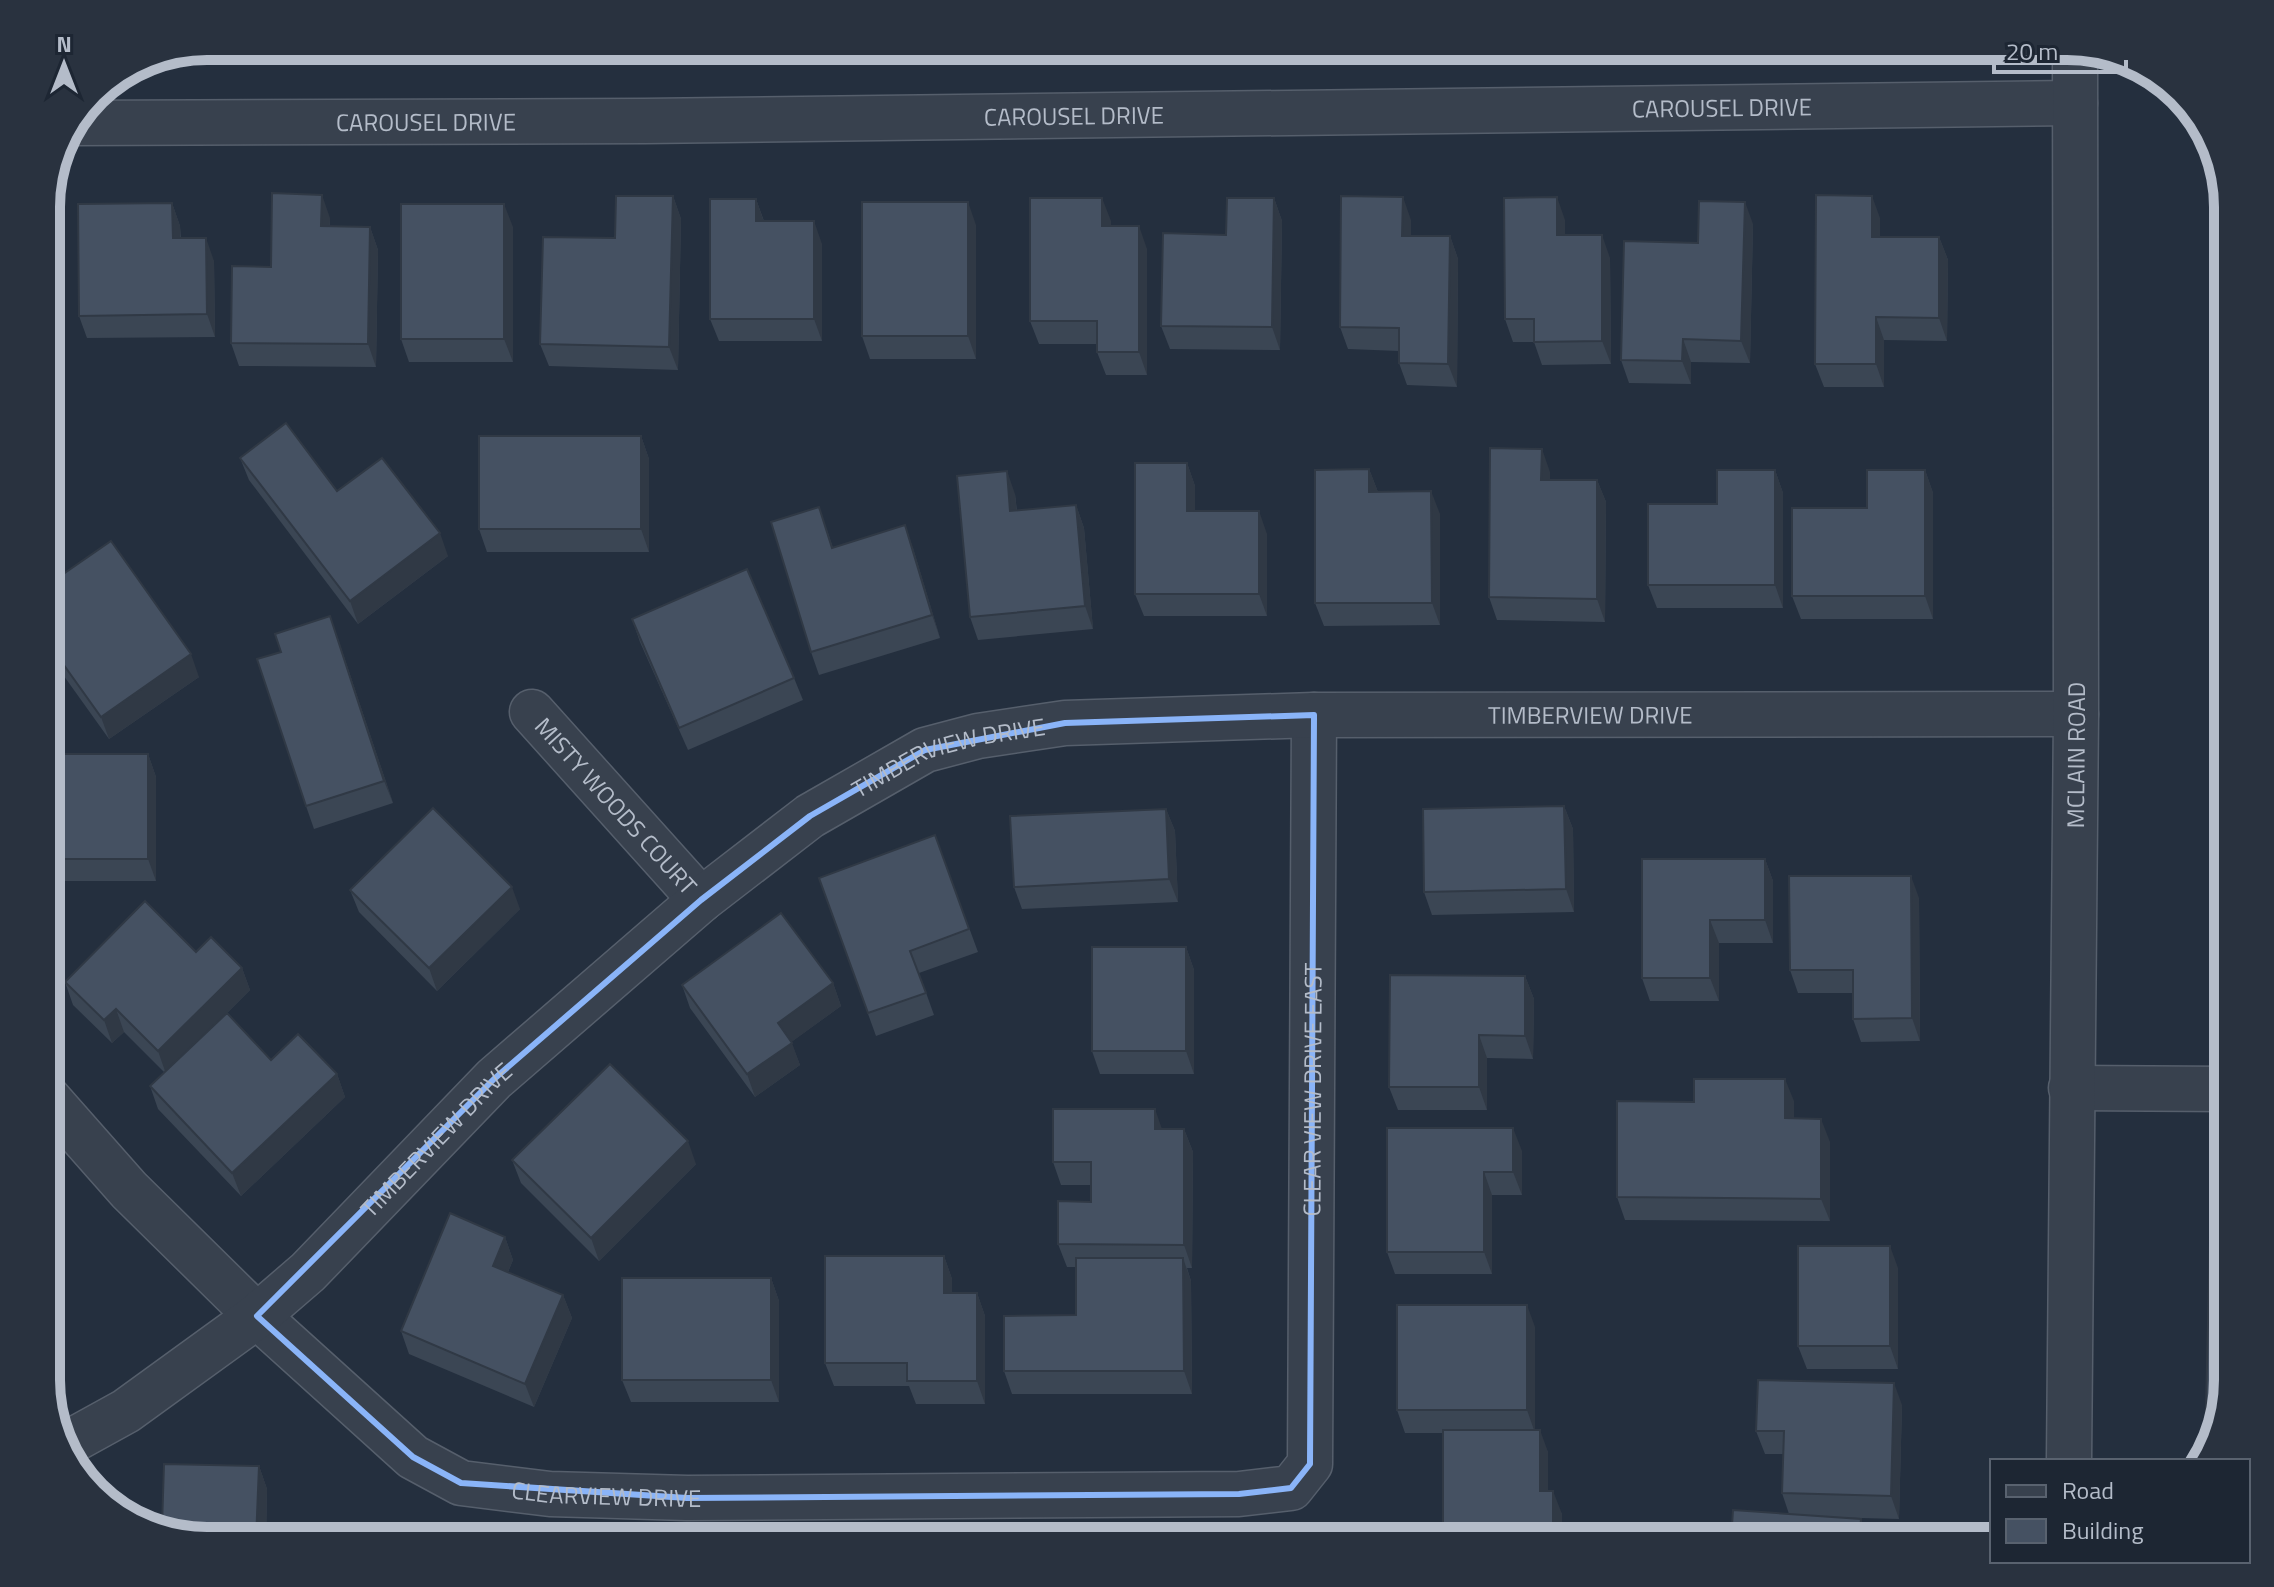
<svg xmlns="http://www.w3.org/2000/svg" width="2274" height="1587" font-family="'Titillium Web',sans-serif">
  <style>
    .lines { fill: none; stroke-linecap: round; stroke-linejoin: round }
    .minor-casing { stroke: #565f6c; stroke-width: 47 }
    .minor { stroke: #38414e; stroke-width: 44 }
    .wall { fill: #3b4654 }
    .shaded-wall { fill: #303945 }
    .building { fill: #455162; stroke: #303945; stroke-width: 2 }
    .marked { fill: none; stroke: #8ab4f8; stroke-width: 6; stroke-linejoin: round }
    .labels { text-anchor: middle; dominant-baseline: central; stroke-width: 8; stroke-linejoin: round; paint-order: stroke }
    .street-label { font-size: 24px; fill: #b4bcc9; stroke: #1d2633 }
    .rim { fill: none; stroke: #b4bcc9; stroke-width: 10 }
  </style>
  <rect width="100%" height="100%" fill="#242f3e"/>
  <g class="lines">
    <defs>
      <g id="minor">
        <path id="s1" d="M72 123 645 121 2075 103"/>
        <path id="s2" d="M532 712 701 900"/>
        <polyline points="2071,1088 2228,1089"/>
        <path id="s3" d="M46 1096 129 1190 257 1316 413 1457 461 1483 550 1494 687 1498 1239 1494 1291 1488 1310 1464 1314 715"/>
        <path id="s4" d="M61 1443 77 1438 126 1411 257 1316 308 1272 494 1079 701 900 810 816 925 750 978 736 1065 723 1314 715 2076 714"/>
        <path id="s5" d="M2069 1461 2076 714 2075 48"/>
      </g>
    </defs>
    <use href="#minor" class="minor-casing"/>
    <use href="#minor" class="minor"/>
  </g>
  <g class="wall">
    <polygon points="673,196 681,219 678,370 549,366 540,344 615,238"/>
    <polygon points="1274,198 1282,221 1280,350 1170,349 1161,326 1226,235"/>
    <polygon points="756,199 764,221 822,244 822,341 719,341 710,319"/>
    <polygon points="172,203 180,226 181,238 214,261 215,337 87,338 79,316"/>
    <polygon points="330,218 330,226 370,227 378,250 376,367 239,366 231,343 271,267"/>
    <polygon points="1880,218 1880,237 1939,237 1948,260 1947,341 1884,340 1884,387 1824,387 1815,364"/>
    <polygon points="1411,220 1411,236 1450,236 1458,259 1457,387 1407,385 1399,363 1399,351 1348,349 1340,327"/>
    <polygon points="1565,220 1565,235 1610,258 1611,364 1542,365 1534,342 1513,342 1505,319"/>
    <polygon points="1111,221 1111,226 1147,249 1147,375 1106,375 1097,352 1097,344 1039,344 1030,321"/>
    <polygon points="1753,224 1750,363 1691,362 1691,384 1629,383 1621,360 1698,243"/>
    <polygon points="976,225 976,359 870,359 862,336"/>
    <polygon points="513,227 513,362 409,362 401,339"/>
    <polygon points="46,232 48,232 56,254 56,331 46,331"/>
    <polygon points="641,436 649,459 649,552 487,552 479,529"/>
    <polygon points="240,458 448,556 358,624 249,480"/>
    <polygon points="1187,463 1195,486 1195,511 1267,534 1267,616 1144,616 1135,594"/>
    <polygon points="1369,469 1378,492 1440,514 1440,625 1324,626 1315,603"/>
    <polygon points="1775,470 1783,493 1783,608 1657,608 1648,585 1717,504"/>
    <polygon points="1925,470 1933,493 1933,619 1801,619 1792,596 1867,508"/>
    <polygon points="1550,472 1550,480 1597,480 1606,502 1605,622 1497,620 1489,597"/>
    <polygon points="1015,494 1017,511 1076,505 1084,528 1093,629 978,640 970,617"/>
    <polygon points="827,530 833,548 913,548 940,638 819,675 811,652"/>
    <polygon points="46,586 199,677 109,739 46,651"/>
    <polygon points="632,619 794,678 803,700 688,750 640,642"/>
    <polygon points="338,639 393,803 314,829 306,806 281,652"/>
    <polygon points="46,754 148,754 156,777 156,881 46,881"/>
    <polygon points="1564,806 1573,829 1574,912 1432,915 1424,892"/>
    <polygon points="1166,809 1175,831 1178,902 1022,909 1014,887"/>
    <polygon points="935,835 978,952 919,973 934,1015 876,1036 819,878"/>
    <polygon points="1765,859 1773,881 1773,943 1719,943 1719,1001 1650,1001 1642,978"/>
    <polygon points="350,890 520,909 437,991 359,912"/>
    <polygon points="1919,898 1920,1041 1861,1042 1853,1019 1853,993 1798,993 1790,970"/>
    <polygon points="1186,947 1194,970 1194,1074 1100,1074 1092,1051"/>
    <polygon points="196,952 242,968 250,990 227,1013 271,1060 337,1074 345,1097 241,1196 158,1109 150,1086 164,1072 124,1032 112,1043 73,1005 65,982"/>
    <polygon points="1525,976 1534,999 1533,1059 1487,1058 1487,1110 1398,1110 1389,1087"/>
    <polygon points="833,983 841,1006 791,1042 800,1065 755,1097 690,1008 682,985"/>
    <polygon points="1794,1101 1794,1119 1830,1142 1830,1221 1625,1220 1617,1197"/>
    <polygon points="1387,1128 1522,1151 1522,1195 1492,1195 1492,1274 1395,1274 1387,1252"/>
    <polygon points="1162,1129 1184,1129 1193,1152 1192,1268 1187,1268 1191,1281 1192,1394 1012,1394 1004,1371 1076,1315 1076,1267 1067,1267 1058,1244 1091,1202 1091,1185 1061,1185 1053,1162"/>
    <polygon points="512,1160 696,1164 599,1261 521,1183"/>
    <polygon points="505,1237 513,1260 508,1272 563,1295 572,1318 534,1407 409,1354 401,1331"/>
    <polygon points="944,1256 952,1279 952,1293 977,1293 985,1316 985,1404 916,1404 909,1386 834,1386 825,1363"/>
    <polygon points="1898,1268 1898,1369 1807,1369 1798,1346"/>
    <polygon points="771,1278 779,1301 779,1402 631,1402 622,1380"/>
    <polygon points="1535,1327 1535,1430 1548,1452 1548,1491 1562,1514 1562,1541 1443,1433 1405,1433 1397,1410"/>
    <polygon points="1902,1405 1899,1519 1823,1517 1861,1519 1868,1541 1731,1541 1789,1514 1782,1493 1783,1454 1765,1454 1756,1431"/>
    <polygon points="259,1466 267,1489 266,1541 206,1541"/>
  </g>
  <g class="shaded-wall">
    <polygon points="322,195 330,218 329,249 321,226"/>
    <polygon points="673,196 681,219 678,370 669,347"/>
    <polygon points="1872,196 1880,218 1880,260 1872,237"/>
    <polygon points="1403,197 1411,220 1411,259 1402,236"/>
    <polygon points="1557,197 1565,220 1565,258 1557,235"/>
    <polygon points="1102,198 1111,221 1111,249 1102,226"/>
    <polygon points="1274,198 1282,221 1280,350 1272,327"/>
    <polygon points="756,199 764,222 756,221"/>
    <polygon points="968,202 976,225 976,359 968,336"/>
    <polygon points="1745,202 1753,224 1750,363 1741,341"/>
    <polygon points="172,203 180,226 181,261 173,238"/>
    <polygon points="504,204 513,227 513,362 504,339"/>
    <polygon points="814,221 822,244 822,341 814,319"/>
    <polygon points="1139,226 1147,249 1147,375 1139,352"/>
    <polygon points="370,227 378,250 376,367 368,344"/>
    <polygon points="48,232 56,254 56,331 48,308"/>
    <polygon points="1602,235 1610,258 1611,364 1602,341"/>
    <polygon points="1450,236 1458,259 1457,387 1448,364"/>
    <polygon points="1939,237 1948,260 1947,341 1939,318"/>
    <polygon points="206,238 214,261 215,337 207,314"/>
    <polygon points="1876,317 1884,340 1884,387 1876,364"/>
    <polygon points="1683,339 1691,362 1691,384 1682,361"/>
    <polygon points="641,436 649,459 649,552 641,529"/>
    <polygon points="1542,449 1550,472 1550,502 1541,480"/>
    <polygon points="1187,463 1195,486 1195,534 1187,511"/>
    <polygon points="1369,469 1378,492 1369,492"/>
    <polygon points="1775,470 1783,493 1783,608 1775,585"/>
    <polygon points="1925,470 1933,493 1933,619 1925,596"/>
    <polygon points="1007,471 1015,494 1019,534 1010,511"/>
    <polygon points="1597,480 1606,502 1605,622 1597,599"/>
    <polygon points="1431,491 1440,514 1440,625 1432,603"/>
    <polygon points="1076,505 1084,528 1093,629 1085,606"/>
    <polygon points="1259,511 1267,534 1267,616 1259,594"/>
    <polygon points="905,525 913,548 940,638 932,615"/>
    <polygon points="440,533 448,556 358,624 350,601"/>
    <polygon points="330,616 338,639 393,803 384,781"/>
    <polygon points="191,654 199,677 109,739 101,717"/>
    <polygon points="148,754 156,777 156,881 148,859"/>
    <polygon points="1564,806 1573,829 1574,912 1566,889"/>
    <polygon points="1166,809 1175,831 1178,902 1169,879"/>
    <polygon points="1765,859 1773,881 1773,943 1765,920"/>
    <polygon points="1911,876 1919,898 1920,1041 1912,1018"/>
    <polygon points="512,887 520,909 437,991 429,968"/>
    <polygon points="1710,920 1719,943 1719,1001 1710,978"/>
    <polygon points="1186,947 1194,970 1194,1074 1186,1051"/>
    <polygon points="242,968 250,990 166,1074 158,1051"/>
    <polygon points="1525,976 1534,999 1533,1059 1525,1036"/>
    <polygon points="833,983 841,1006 786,1046 778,1023"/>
    <polygon points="116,1009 124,1032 112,1043 104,1020"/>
    <polygon points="1479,1035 1487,1058 1487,1110 1479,1087"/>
    <polygon points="792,1043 800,1065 755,1097 747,1074"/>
    <polygon points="337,1074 345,1097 241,1196 232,1173"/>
    <polygon points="1785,1079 1794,1101 1794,1141 1785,1118"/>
    <polygon points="1155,1109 1163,1132 1155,1129"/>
    <polygon points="1821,1119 1830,1142 1830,1221 1821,1199"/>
    <polygon points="1513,1128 1522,1151 1522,1195 1513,1172"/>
    <polygon points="1184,1129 1193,1152 1192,1268 1184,1245"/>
    <polygon points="688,1141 696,1164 599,1261 591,1238"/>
    <polygon points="1484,1172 1492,1195 1492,1274 1484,1252"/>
    <polygon points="505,1237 513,1260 501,1288 493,1266"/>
    <polygon points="1890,1246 1898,1268 1898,1369 1890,1346"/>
    <polygon points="944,1256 952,1279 952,1316 944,1293"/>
    <polygon points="1183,1258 1191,1281 1192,1394 1184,1371"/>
    <polygon points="771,1278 779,1301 779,1402 771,1380"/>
    <polygon points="977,1293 985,1316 985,1404 977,1381"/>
    <polygon points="563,1295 572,1318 534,1407 525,1384"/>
    <polygon points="1527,1305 1535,1327 1535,1433 1527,1410"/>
    <polygon points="1894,1383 1902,1405 1899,1519 1891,1496"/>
    <polygon points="1540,1430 1548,1452 1548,1514 1540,1491"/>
    <polygon points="259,1466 267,1489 266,1541 256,1540"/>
    <polygon points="1553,1491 1562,1514 1562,1541 1553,1541"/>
    <polygon points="1861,1519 1868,1541 1859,1541"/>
  </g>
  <g class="building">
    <polygon points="272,193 322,195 321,226 370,227 368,344 231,343 232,266 271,267"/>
    <polygon points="1816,195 1872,196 1872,237 1939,237 1939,318 1876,317 1876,364 1815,364"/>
    <polygon points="616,196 673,196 669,347 540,344 543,237 615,238"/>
    <polygon points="1341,196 1403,197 1402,236 1450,236 1448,364 1399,363 1399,328 1340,327"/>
    <polygon points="1557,197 1557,235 1602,235 1602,341 1534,342 1534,319 1505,319 1504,198"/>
    <polygon points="1030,198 1102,198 1102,226 1139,226 1139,352 1097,352 1097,321 1030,321"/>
    <polygon points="1227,198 1274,198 1272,327 1161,326 1163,233 1226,235"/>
    <polygon points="710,199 756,199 756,221 814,221 814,319 710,319"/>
    <polygon points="1699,201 1745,202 1741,341 1683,339 1682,361 1621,360 1624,241 1698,243"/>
    <rect x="862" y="202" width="106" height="134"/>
    <polygon points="172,203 173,238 206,238 207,314 79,316 78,204"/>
    <rect x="401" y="204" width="103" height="135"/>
    <rect x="46" y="232" width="2" height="76"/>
    <polygon points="286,423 337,491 382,458 440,533 350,601 240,458"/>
    <rect x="479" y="436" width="162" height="93"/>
    <polygon points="1490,448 1542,449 1541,480 1597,480 1597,599 1489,597"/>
    <polygon points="1135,463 1187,463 1187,511 1259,511 1259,594 1135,594"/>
    <polygon points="1369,469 1369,492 1431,491 1432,603 1315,603 1315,470"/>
    <polygon points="1717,470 1775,470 1775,585 1648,585 1648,504 1717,504"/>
    <polygon points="1867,470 1925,470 1925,596 1792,596 1792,508 1867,508"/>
    <polygon points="1007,471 1010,511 1076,505 1085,606 970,617 957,476"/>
    <polygon points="819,507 832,548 905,525 932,615 811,652 771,522"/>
    <polygon points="111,541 191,654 101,717 46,640 46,586"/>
    <polygon points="747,569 794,678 679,728 632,619"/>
    <polygon points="330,616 384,781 306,806 257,659 281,652 275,634"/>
    <rect x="46" y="754" width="102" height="105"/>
    <polygon points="1564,806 1566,889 1424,892 1423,809"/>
    <polygon points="433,808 512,887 429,968 350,890"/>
    <polygon points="1166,809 1169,879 1014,887 1010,816"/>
    <polygon points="935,835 969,929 910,951 926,993 868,1013 819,878"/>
    <polygon points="1642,859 1765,859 1765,920 1710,920 1710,978 1642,978"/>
    <polygon points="1789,876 1911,876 1912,1018 1853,1019 1853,970 1790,970"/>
    <polygon points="145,901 196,952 211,937 242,968 158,1051 116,1009 104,1020 65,982"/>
    <polygon points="781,913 833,983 778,1023 792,1043 747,1074 682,985"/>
    <rect x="1092" y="947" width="94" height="104"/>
    <polygon points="1390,975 1525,976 1525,1036 1479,1035 1479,1087 1389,1087"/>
    <polygon points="227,1013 271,1060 298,1034 337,1074 232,1173 150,1086"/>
    <polygon points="610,1064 688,1141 591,1238 512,1160"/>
    <polygon points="1694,1079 1785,1079 1785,1118 1821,1119 1821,1199 1617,1197 1617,1101 1694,1102"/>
    <polygon points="1053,1109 1155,1109 1155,1129 1184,1129 1184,1245 1058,1244 1058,1201 1091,1202 1091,1162 1053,1162"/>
    <polygon points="1387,1128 1513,1128 1513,1172 1484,1172 1484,1252 1387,1252"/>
    <polygon points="450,1213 505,1237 493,1266 563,1295 525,1384 401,1331"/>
    <polygon points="2210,1237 2228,1238 2228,1381 2205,1449"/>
    <rect x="1798" y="1246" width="92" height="100"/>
    <polygon points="825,1256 944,1256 944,1293 977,1293 977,1381 907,1381 907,1363 825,1363"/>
    <polygon points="1076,1258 1183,1258 1184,1371 1004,1371 1004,1316 1076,1315"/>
    <rect x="622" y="1278" width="149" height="102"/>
    <rect x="1397" y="1305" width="130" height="105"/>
    <polygon points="1758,1380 1894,1383 1891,1496 1782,1493 1784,1431 1756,1431"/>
    <polygon points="1443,1430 1540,1430 1540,1491 1553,1491 1553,1541 1443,1541"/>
    <polygon points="164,1464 259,1466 256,1540 213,1539 213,1541 206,1541 162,1526"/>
    <polygon points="1733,1510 1861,1519 1859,1541 1731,1541"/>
  </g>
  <path class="marked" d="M1314 715 1310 1464 1291 1488 1239 1494 687 1498 461 1483 413 1457 257 1316 494 1079 701 900 810 816 925 750 1065 723Z"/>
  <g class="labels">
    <g class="street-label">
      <text stroke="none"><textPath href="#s1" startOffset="1650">CAROUSEL DRIVE</textPath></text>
      <text stroke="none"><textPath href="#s1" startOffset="1002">CAROUSEL DRIVE</textPath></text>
      <text stroke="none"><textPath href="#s1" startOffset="354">CAROUSEL DRIVE</textPath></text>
      <text stroke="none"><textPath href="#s4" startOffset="1782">TIMBERVIEW DRIVE</textPath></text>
      <text stroke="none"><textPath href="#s5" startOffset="706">MCLAIN ROAD</textPath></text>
      <text stroke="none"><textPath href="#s4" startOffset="1134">TIMBERVIEW DRIVE</textPath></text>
      <text stroke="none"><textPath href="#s2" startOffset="126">MISTY WOODS COURT</textPath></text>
      <text stroke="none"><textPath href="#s3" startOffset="1806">CLEAR VIEW DRIVE EAST</textPath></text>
      <text stroke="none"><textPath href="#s4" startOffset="486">TIMBERVIEW DRIVE</textPath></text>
      <text stroke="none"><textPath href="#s3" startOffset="716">CLEARVIEW DRIVE</textPath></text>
    </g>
  </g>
  <path d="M0 0H2274V1587H0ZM207 60H2067A147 147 0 0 1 2214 207V1380A147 147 0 0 1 2067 1527H207A147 147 0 0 1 60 1380V207A147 147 0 0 1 207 60Z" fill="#29323f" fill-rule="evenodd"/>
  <path class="rim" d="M207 60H2067A147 147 0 0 1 2214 207V1380A147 147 0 0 1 2067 1527H207A147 147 0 0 1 60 1380V207A147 147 0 0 1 207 60Z"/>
  <rect x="1990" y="1459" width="260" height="104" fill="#1d2633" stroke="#59626f" stroke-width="2"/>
  <rect x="2006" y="1485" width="40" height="12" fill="#38414e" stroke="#59626f" stroke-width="2"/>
  <text x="2062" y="1499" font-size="24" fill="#b4bcc9">Road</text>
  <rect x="2006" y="1519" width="40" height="24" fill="#455162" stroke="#59626f" stroke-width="2"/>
  <text x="2062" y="1539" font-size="24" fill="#b4bcc9">Building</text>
  <g transform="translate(64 64)" stroke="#1d2633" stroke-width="6" paint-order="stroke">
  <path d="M0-6L14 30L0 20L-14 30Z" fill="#b4bcc9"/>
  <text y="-12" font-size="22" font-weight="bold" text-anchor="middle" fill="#b4bcc9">N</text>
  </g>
  <path d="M1994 60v12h132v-12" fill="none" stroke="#b4bcc9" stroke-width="4"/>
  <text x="2006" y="60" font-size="24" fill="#b4bcc9" stroke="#1d2633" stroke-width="6" paint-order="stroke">20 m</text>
</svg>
